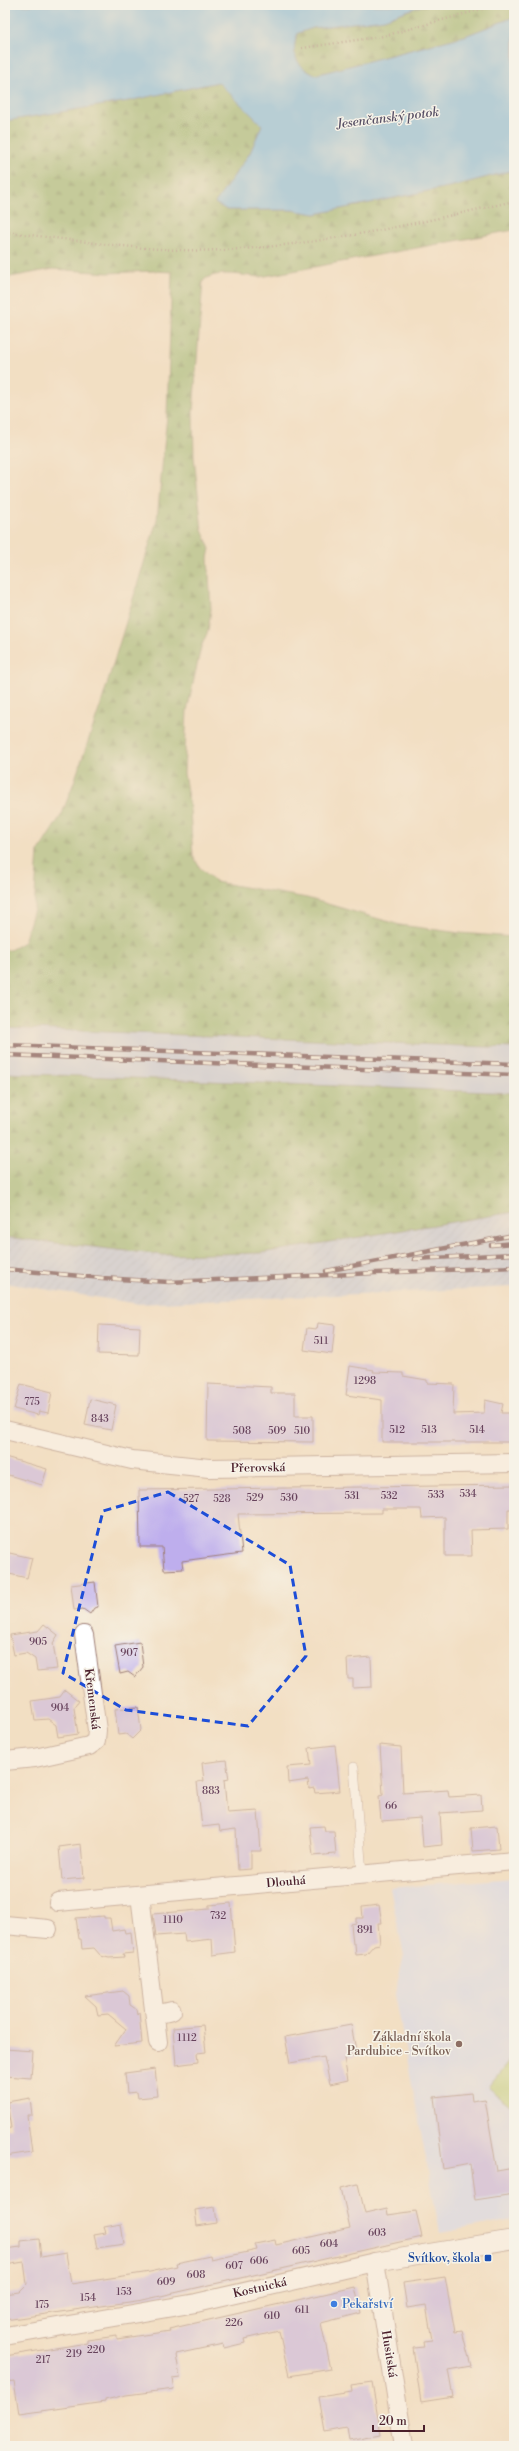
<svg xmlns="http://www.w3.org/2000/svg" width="519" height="2451" font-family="'Libre Bodoni',serif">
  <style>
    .built { fill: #cfdafa }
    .industrial { fill: url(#industrial-furrows) }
    .railway { fill: #bac4de }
    .forest { fill: url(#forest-firs); stroke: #6c6849 }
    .pitch { fill: #b3d076; stroke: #7e7850 }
    .water { fill: #72bae9; stroke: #5e6c8a }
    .building { fill: #beaeed }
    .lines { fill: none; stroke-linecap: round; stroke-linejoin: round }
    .service-casing { stroke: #9e7f77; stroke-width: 10 }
    .minor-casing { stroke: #9e7f77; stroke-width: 20 }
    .path { stroke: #9e7f77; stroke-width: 2.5; stroke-dasharray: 1 3; stroke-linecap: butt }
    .service { stroke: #fff; stroke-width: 9 }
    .minor { stroke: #fff; stroke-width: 18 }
    .rail-casing { stroke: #4a1f2b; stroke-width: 4.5 }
    .rail { stroke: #f7f3e8; stroke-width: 3; stroke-dasharray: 9; stroke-linecap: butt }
    .marked { fill: none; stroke: #1d4ed8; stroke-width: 3; stroke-dasharray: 8 5; stroke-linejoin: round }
    .education-dot { fill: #8d6e63; stroke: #f7f3e8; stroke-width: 1.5 }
    .transit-dot { fill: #1a4fb4; stroke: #f7f3e8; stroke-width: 1.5 }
    .shop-dot { fill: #3f7fe0; stroke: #f7f3e8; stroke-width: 1.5 }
    .labels { text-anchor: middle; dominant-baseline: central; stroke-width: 3; stroke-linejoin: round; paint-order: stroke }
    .number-label { font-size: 10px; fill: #67435c }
    .street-label { font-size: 12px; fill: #4a1f2b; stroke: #f7f3e8 }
    .education-label { font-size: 12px; fill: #785e54; stroke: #f7f3e8; text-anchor: end }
    .transit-label { font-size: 12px; fill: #164399; stroke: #f7f3e8; text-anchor: end }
    .shop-label { font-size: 12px; fill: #366cbe; stroke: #f7f3e8; text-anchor: start }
    .water-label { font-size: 13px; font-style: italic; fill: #564e64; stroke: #f7f3e8 }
  </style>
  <defs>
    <pattern id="industrial-furrows" width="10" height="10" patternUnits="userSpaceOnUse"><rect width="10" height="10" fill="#bac4de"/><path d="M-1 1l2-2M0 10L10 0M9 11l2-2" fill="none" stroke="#a1a8bf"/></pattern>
    <pattern id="forest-firs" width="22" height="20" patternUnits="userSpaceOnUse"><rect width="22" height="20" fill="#8eb267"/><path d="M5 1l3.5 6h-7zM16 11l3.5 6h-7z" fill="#769055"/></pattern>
  </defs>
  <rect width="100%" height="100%" fill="#f7f3e8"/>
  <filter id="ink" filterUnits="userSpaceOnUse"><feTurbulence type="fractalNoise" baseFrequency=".025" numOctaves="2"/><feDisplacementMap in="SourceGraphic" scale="8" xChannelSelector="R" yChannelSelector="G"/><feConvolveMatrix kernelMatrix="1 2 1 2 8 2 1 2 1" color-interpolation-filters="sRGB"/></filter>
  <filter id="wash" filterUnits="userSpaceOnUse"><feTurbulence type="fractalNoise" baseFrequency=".012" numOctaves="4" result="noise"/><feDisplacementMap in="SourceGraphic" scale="16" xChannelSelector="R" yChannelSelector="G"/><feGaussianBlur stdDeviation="0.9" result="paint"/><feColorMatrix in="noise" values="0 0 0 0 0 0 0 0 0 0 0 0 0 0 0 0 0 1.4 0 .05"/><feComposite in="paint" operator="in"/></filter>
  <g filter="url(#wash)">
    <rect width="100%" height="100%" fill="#f2dfc3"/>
    <polygon class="built" points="514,1878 514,2219 440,2233 395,1994 404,1955 390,1888"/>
    <polygon class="industrial" points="514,1212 514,1287 139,1304 5,1283 5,1237 163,1255 261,1253"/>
    <polygon class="railway" points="5,1028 514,1048 514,1093 5,1073"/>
    <g class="forest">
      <path d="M423 5H514V17L465 36 315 75C295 66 290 53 298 33L313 28 384 19Z"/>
      <path d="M218 82 263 125 250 153 215 203 227 210H292L315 214 453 186 514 170V230L260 277C243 276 215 269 203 281L193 412 194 457 202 530 210 549 208 558 211 609 208 631 201 647 187 711 184 773 190 810 193 856 200 868 216 882 307 898 400 925 460 933 514 937V1048L5 1028V950H10L24 942 34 909 38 852 62 814 74 782 101 704 157 520 167 415 172 272 154 271 108 273 53 269 5 278V121L128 101Z"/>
      <polygon points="5,1073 514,1093 514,1212 261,1253 163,1255 5,1237"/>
    </g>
    <polygon class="pitch" points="514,2055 514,2108 488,2088"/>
    <path class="water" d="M5 5H423L384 19 313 28 298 33C290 52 295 66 315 75L465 36 514 17V170L453 186 315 214 292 210H227L215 203 250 153 262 125 218 82 128 101 5 121Z"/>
    <g id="blocks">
      <g class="building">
        <polygon points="318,1323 335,1325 332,1354 304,1350 307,1328 317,1329"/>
        <polygon points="99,1325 140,1327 139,1355 98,1354"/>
        <polygon points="350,1366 374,1370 373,1372 403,1373 403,1376 427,1380 427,1383 454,1384 453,1414 484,1413 485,1400 503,1404 501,1413 514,1413 514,1442 382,1442 382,1400 346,1395"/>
        <polygon points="21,1384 52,1392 48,1413 39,1411 38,1415 14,1409"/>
        <polygon points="208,1384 271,1387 271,1393 295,1393 295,1416 313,1416 313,1442 207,1441"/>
        <polygon points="90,1399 116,1405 111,1430 85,1425"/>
        <polygon points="5,1457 47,1469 42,1485 5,1474"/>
        <polygon points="514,1485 514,1509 508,1509 508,1529 471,1530 472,1556 445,1556 445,1517 422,1518 421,1509 382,1509 382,1513 238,1514 242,1553 182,1561 183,1569 164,1570 162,1547 140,1547 139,1490"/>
        <polygon points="5,1552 32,1558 27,1578 5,1573"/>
        <polygon points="95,1582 98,1607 94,1608 90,1614 83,1609 74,1610 71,1585"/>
        <polygon points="44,1624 58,1635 53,1643 57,1669 37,1671 35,1659 26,1653 14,1655 10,1635 38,1631"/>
        <polygon points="140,1642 143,1667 135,1677 128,1672 120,1674 115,1646"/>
        <polygon points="371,1657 372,1687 353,1688 353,1679 348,1679 347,1659"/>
        <polygon points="65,1690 79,1701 74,1708 78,1734 58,1737 56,1725 48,1719 35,1720 32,1701 60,1697"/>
        <polygon points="138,1707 141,1730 132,1739 126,1734 118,1735 115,1709"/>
        <polygon points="335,1745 340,1791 315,1793 314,1788 309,1789 308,1780 288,1783 287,1767 311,1765 309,1748"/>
        <polygon points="380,1745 401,1747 403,1793 448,1790 449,1797 481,1795 482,1810 440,1813 442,1845 423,1847 421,1818 381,1821 379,1796 383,1795"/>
        <polygon points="226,1760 229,1779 224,1780 227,1813 258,1811 261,1851 251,1851 251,1869 238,1870 236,1829 220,1831 219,1825 202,1827 197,1782 204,1781 202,1763"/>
        <polygon points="324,1826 325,1831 334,1831 336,1854 313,1856 310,1827"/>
        <polygon points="497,1826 499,1849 473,1851 471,1828"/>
        <polygon points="81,1844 84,1878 62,1880 59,1847"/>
        <polygon points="231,1903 235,1952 213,1955 212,1939 185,1942 184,1934 156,1936 153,1914 209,1909 209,1905"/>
        <polygon points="379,1905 382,1923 378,1923 380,1944 374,1945 366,1954 356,1955 355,1944 353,1944 351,1924 356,1923 356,1918 363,1918 362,1907"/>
        <polygon points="104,1916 104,1918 110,1918 112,1931 124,1929 125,1933 131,1932 133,1953 123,1954 124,1957 109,1958 101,1956 94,1948 82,1949 81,1939 79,1939 76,1918"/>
        <polygon points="123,1991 129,1996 130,2005 136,2009 137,2015 139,2012 142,2043 114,2046 126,2029 108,2014 98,2015 96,2006 85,1996"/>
        <polygon points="203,2025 206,2052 197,2053 198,2062 176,2065 173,2028"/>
        <polygon points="351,2025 357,2055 344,2058 348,2080 330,2084 324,2057 290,2063 285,2037"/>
        <polygon points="5,2049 33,2051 31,2078 5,2076"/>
        <polygon points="155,2069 158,2096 138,2098 137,2092 127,2093 125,2073"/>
        <polygon points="471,2093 472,2101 485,2099 497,2171 514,2168 514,2194 475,2200 470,2164 443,2169 434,2097"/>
        <polygon points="30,2098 32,2115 27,2115 32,2152 5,2156 5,2129 11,2128 7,2102"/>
        <polygon points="358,2184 365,2213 387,2208 388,2215 416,2211 422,2237 143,2300 5,2320 5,2294 19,2292 27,2284 24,2262 5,2265 5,2249 21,2247 21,2241 39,2239 41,2257 66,2253 71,2284 150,2272 177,2266 176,2263 210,2256 211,2260 257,2250 255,2244 275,2240 276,2245 350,2228 341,2188"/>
        <polygon points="215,2207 217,2223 197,2226 195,2210"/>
        <polygon points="121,2224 124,2244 97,2248 94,2235 106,2233 104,2227"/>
        <polygon points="445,2277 455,2332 462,2331 471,2366 448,2370 453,2397 421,2402 413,2348 424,2347 423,2341 432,2340 426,2305 407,2308 403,2283"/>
        <polygon points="355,2287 361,2313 321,2323 331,2369 289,2376 279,2331 244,2339 245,2343 224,2348 223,2344 176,2354 180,2378 172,2379 174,2389 126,2395 105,2400 105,2402 19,2414 14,2381 5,2382 5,2356 87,2343 87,2340 117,2336 117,2339 170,2331 169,2329"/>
        <polygon points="372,2382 381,2435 349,2441 347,2428 325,2432 319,2397 352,2392 351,2385"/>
      </g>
    </g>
  </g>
  <g filter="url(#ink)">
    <use href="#blocks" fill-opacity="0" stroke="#9e7f77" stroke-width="1"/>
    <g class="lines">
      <defs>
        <polyline id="service" points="354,1767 362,1875"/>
        <g id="minor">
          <polyline points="5,1430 132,1460 209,1468 514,1463"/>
          <polyline points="5,1761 35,1758 89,1746 96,1741 97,1730 84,1635"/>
          <polyline points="140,1895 158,2042"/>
          <polyline points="58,1902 514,1861"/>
          <polyline points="5,1925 48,1929"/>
          <polyline points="155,2015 172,2011"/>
          <polyline points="375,2262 404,2446"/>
          <polyline points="5,2336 196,2303 375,2262 514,2239"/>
        </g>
      </defs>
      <use href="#service" class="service-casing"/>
      <use href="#minor" class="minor-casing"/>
      <g class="path">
        <polyline points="302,48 384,36 497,5"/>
        <path d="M5 232C77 240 152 253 225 250 323 245 419 223 514 201"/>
      </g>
      <use href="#service" class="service"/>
      <use href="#minor" class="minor"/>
      <defs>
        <g id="rail">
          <polyline points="5,1045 514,1064"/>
          <polyline points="5,1055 514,1075"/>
          <polyline points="491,1245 514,1243"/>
          <polyline points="414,1259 514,1254"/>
          <polyline points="5,1269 102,1278 169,1282 514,1267"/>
          <polyline points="326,1271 514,1235"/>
        </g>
      </defs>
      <use href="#rail" class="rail-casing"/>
      <use href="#rail" class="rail"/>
    </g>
  </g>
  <path d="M0 0H519V2451H0ZM168 1492 290 1565 306 1656 248 1726 126 1710 63 1673 103 1511Z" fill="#f2dfc3" fill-opacity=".55" fill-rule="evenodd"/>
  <path class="marked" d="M168 1492 290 1565 306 1656 248 1726 126 1710 63 1673 103 1511Z"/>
  <circle class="education-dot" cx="459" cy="2044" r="4"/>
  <rect class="transit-dot" x="484" y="2254" width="8" height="8" rx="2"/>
  <circle class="shop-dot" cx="334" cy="2304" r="4"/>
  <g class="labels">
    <g class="number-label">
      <text x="321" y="1341">511</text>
      <text x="365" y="1381">1298</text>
      <text x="32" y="1402">775</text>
      <text x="100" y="1419">843</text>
      <text x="397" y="1430">512</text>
      <text x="429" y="1430">513</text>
      <text x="477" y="1430">514</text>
      <text x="242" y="1431">508</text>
      <text x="277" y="1431">509</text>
      <text x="302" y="1431">510</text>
      <text x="468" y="1494">534</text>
      <text x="436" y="1495">533</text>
      <text x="352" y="1496">531</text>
      <text x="389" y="1496">532</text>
      <text x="255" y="1498">529</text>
      <text x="289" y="1498">530</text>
      <text x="191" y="1499">527</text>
      <text x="222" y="1499">528</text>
      <text x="38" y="1642">905</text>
      <text x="129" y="1653">907</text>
      <text x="60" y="1708">904</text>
      <text x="211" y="1791">883</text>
      <text x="391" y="1806">66</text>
      <text x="218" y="1916">732</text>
      <text x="173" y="1920">1110</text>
      <text x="365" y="1930">891</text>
      <text x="187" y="2038">1112</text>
      <text x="377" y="2233">603</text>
      <text x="329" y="2244">604</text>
      <text x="301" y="2251">605</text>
      <text x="259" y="2261">606</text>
      <text x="234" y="2266">607</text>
      <text x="196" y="2275">608</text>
      <text x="166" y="2282">609</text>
      <text x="124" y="2292">153</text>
      <text x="88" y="2298">154</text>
      <text x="42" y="2305">175</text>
      <text x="302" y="2310">611</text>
      <text x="272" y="2316">610</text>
      <text x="234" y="2323">226</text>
      <text x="96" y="2350">220</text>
      <text x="74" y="2354">219</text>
      <text x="43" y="2360">217</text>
    </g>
    <g class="street-label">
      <text transform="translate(258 1468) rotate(-1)">Přerovská</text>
      <text transform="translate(92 1699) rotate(83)">Křemenská</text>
      <text transform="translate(286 1882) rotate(-5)">Dlouhá</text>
      <text transform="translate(260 2288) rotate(-13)">Kostnická</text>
      <text transform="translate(389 2354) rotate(81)">Husitská</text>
    </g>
    <g class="education-label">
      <text x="451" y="2037">Základní škola<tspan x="451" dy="14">Pardubice - Svítkov</tspan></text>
    </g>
    <g class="transit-label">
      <text x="480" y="2258">Svítkov, škola</text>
    </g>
    <g class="shop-label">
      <text x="342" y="2304">Pekařství</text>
    </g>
    <g class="water-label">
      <text transform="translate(388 118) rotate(-7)">Jesenčanský potok</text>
    </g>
  </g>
  <rect width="519" height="2451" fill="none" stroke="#f7f3e8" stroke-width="20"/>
  <path d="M373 2425v6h51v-6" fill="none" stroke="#4a1f2b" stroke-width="2"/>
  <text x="379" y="2425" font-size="12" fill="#4a1f2b" stroke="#f7f3e8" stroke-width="3" paint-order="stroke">20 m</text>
</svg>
